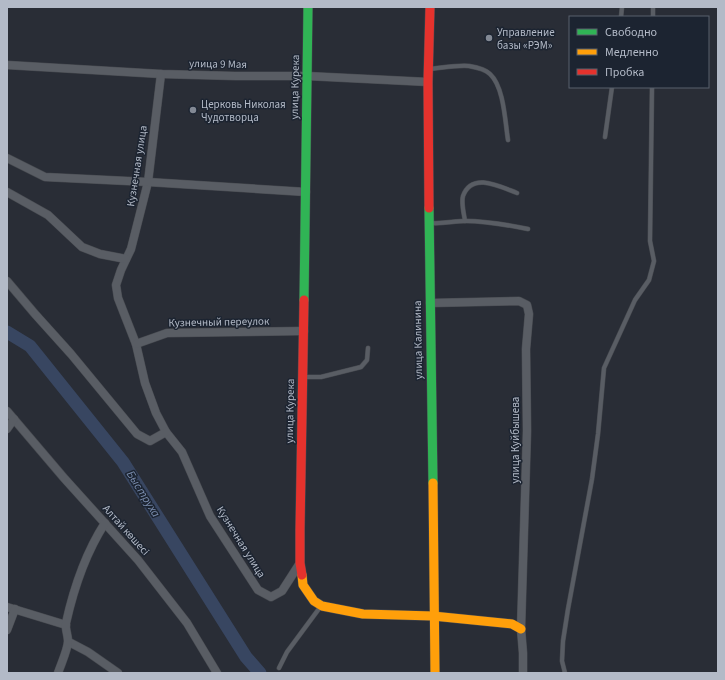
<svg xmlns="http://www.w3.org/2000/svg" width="725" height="680" font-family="'Source Sans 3',sans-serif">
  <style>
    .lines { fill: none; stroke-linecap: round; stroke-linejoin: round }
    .river { stroke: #384661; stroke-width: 13 }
    .lane-casing { stroke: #474a50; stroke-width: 5 }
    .street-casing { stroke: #474a50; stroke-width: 9 }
    .fast-casing { stroke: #474a50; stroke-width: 10 }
    .slow-casing { stroke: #474a50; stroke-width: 10 }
    .jam-casing { stroke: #474a50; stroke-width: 10 }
    .lane { stroke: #595d64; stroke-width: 4 }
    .street { stroke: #595d64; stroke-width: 8 }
    .fast { stroke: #30b455; stroke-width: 9 }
    .slow { stroke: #ff9f0a; stroke-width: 9 }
    .jam { stroke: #e5322d; stroke-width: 9 }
    .poi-dot { fill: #838994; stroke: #1c2431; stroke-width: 1.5 }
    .labels { text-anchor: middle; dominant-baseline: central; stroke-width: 3; stroke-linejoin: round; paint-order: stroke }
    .poi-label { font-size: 11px; fill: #b3bac7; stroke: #1c2431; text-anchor: start }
    .street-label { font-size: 11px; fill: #b3bac7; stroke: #1c2431 }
    .water-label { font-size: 12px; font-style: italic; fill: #7b8eaf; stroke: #1c2431 }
  </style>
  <rect width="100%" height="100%" fill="#292d36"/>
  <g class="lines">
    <polyline class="river" points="7,332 30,346 123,462 246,657 260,673"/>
    <defs>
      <g id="lane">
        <polyline points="621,17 622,7"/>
        <polyline points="653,17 653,7"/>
        <path d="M428 69C442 68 455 65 469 66 475 67 485 69 490 74 504 87 505 121 508 140"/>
        <polyline points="605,137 612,87"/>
        <path d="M465 221C464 214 461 203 463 196 472 171 501 187 517 193"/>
        <path d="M431 223C444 224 454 221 466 221 487 221 508 225 528 229"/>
        <polyline points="303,377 321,377 361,367 367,360 368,348"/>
        <polyline points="279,668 287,652 321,606"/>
        <polyline points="565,673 562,661 563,641 568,609 592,479 598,434 604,368 635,300 649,280 654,261 650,241 652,87"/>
      </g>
      <g id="street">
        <polyline points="7,65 161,74 235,76 307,76 428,82"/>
        <polyline points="161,74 148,182 131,249 121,270 116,285 118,298 136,344 145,383 156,413 166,432 182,452 210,516 258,590 271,597 282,591 300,563"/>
        <polyline points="7,158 45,177 148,182 306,192"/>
        <polyline points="7,192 48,215 82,247 100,254 126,259"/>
        <polyline points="7,281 35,314 71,354 137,434 150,441 166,432"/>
        <polyline points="430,303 519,301 527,305 529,314 526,349 527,431 521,629 523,653 523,673"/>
        <polyline points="136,344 167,333 304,331"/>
        <polyline points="7,411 64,478 138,560 187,623 217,673"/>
        <polyline points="7,429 14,419"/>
        <polyline points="7,607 66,625"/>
        <polyline points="7,630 15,609"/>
        <polyline points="69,642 88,652 118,673"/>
        <path d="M58 673C61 664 68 649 68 641 68 635 65 629 66 623 74 587 85 554 105 523"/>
      </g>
      <g id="fast">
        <polyline points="429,208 433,483"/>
        <polyline points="304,300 308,7"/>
      </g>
      <g id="slow">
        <polyline points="433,483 435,673"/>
        <polyline points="302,575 303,585 314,601 322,606 363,614 433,616 512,624 521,629"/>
      </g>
      <g id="jam">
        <polyline points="429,208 428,82 430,7"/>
        <polyline points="302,575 300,563 300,530 304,300"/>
      </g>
    </defs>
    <use href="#lane" class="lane-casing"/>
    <use href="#street" class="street-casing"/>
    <use href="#fast" class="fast-casing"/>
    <use href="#slow" class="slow-casing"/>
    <use href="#jam" class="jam-casing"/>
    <use href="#lane" class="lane"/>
    <use href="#street" class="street"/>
    <use href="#fast" class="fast"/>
    <use href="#slow" class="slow"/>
    <use href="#jam" class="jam"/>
  </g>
  <g class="poi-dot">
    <circle cx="489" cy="38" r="4"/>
    <circle cx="193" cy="110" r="4"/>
  </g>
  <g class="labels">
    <g class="poi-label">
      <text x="497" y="32">Управление<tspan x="497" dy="13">базы «РЭМ»</tspan></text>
      <text x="201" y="104">Церковь Николая<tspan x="201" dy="13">Чудотворца</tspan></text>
    </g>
    <g class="street-label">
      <text transform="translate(218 64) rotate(1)">улица 9 Мая</text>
      <text transform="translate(295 87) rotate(-89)">улица Курека</text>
      <text transform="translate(137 166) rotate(-81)">Кузнечная улица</text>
      <text transform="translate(219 322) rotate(-1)">Кузнечный переулок</text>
      <text transform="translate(418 340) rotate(-91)">улица Калинина</text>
      <text transform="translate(290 411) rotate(-89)">улица Курека</text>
      <text transform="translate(515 440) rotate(-90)">улица Куйбышева</text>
      <text transform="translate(126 530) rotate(48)">Алтай көшесі</text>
      <text transform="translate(241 542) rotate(58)">Кузнечная улица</text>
    </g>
    <g class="water-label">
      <text transform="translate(143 494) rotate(58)">Быструха</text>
    </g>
  </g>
  <rect width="725" height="680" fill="none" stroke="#b3bac7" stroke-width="16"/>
  <rect x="569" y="16" width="140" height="72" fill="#1c2431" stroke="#58606d"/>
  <rect x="577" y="29" width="20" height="6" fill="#30b455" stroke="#58606d"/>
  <text x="605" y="36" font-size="12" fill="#b3bac7">Свободно</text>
  <rect x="577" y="49" width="20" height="6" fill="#ff9f0a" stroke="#58606d"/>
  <text x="605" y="56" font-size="12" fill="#b3bac7">Медленно</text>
  <rect x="577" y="69" width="20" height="6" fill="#e5322d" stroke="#58606d"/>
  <text x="605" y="76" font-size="12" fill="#b3bac7">Пробка</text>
</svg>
